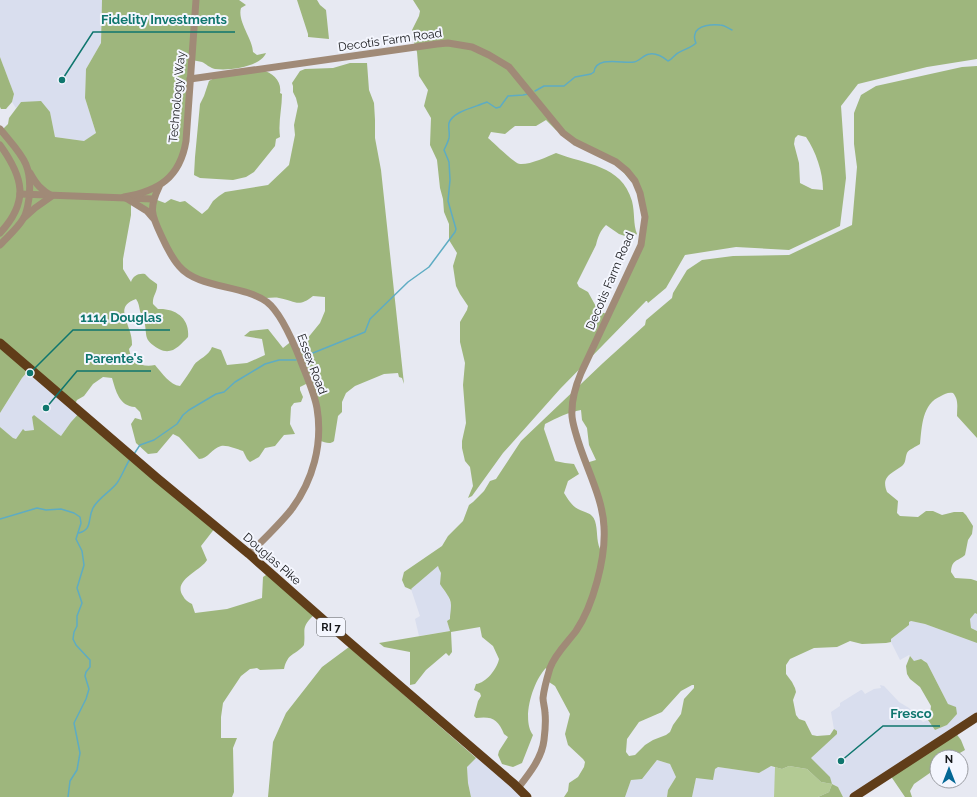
<svg xmlns="http://www.w3.org/2000/svg" width="977" height="797" font-family="Raleway,sans-serif">
  <style>
    .built { fill: #d9deee }
    .green { fill: #b3ca94 }
    .forest { fill: #9eb67d; fill-rule: evenodd }
    .lines { fill: none; stroke-linecap: round; stroke-linejoin: round }
    .stream { stroke: #5eacc3; stroke-width: 1.5 }
    .minor { stroke: #a08a77; stroke-width: 7 }
    .major { stroke: #603d19; stroke-width: 9 }
    .labels { text-anchor: middle; dominant-baseline: central; stroke-width: 4; stroke-linejoin: round; paint-order: stroke }
    .shield { fill: #f4f6fe; stroke: #595a5e; stroke-width: 1 }
    .shield-label { font-size: 11px; font-weight: bold; fill: #16171a }
    .street-label { font-size: 12px; fill: #16171a; stroke: #f4f6fe }
    .leader { fill: none; stroke: #0f766e; stroke-width: 1.5 }
    .callout-dot { fill: #0f766e; stroke: #f4f6fe; stroke-width: 1.5 }
    .callout-label { font-size: 13px; text-anchor: middle; font-weight: bold; fill: #0f766e; stroke: #f4f6fe; stroke-width: 4; stroke-linejoin: round; paint-order: stroke }
  </style>
  <rect width="100%" height="100%" fill="#e7e9f2"/>
  <g class="built">
    <polygon points="0,0 102,0 101,43 86,69 85,98 96,133 94,135 84,141 55,137 50,112 21,102 16,108 12,102 14,94 0,57"/>
    <polygon points="30,370 81,411 71,422 61,436 32,417 34,430 25,431 16,439 13,438 0,427 0,413 22,378"/>
    <polygon points="438,566 441,573 443,589 448,595 451,604 451,614 450,619 447,621 450,631 419,636 415,619 420,616 411,589"/>
    <polygon points="975,613 977,614 977,631 971,628 970,618"/>
    <polygon points="911,621 925,624 977,643 977,718 855,797 843,797 838,787 832,784 811,758 836,731 834,729 831,712 840,706 840,703 861,690 862,690 865,694 874,689 881,688 880,685 884,686 899,702 909,708 923,722 928,720 935,730 947,725 957,714 948,704 927,663 924,660 914,661 909,655 900,660 891,642 891,639 909,625 909,622"/>
    <polygon points="475,757 484,763 522,797 471,797 468,783 467,767 476,758"/>
    <polygon points="657,760 670,764 676,777 668,790 667,797 625,797 631,780 651,768"/>
    <polygon points="770,766 776,768 774,797 692,797 696,778 718,767 759,773"/>
  </g>
  <polygon class="green" points="789,766 807,769 821,782 832,784 829,792 818,797 774,797 775,767 782,769"/>
  <g class="forest">
    <path d="M102 0H239L246 5 241 8C237 21 253 40 253 52L257 55 266 53C260 67 230 71 215 69 210 68 206 64 202 62 199 61 195 61 192 60L185 144 179 161 158 187 157 200 165 203 171 199 180 202 185 201 202 214 208 209 213 201 219 196 225 192 268 185 289 165 295 135 294 125 298 106 296 98 293 92V86L292 83 300 71 305 69 333 68 350 63H367L369 90 374 103 375 120V138L381 170 404 384 402 378 399 377 398 373 384 374 355 386 346 393 342 402V412L338 416 334 441C330 445 325 442 320 441L310 382 300 387V390L303 397 301 402 294 403 291 407 290 424 295 434 284 435 275 446 265 448 259 457 250 462 247 459 243 451C236 449 228 445 221 446 212 448 208 459 199 459L179 437 173 434 157 453 148 454 136 443 131 424 135 418 142 420 140 412 135 407C119 406 116 391 112 378L103 377 93 384 84 396 77 400 75 404 29 370 22 378 0 413V132L8 124 9 118 21 102 41 101 50 112 55 137 84 141 96 133 85 98 86 69 101 43ZM125 197 153 214 171 252 190 275 266 298C270 298 275 297 279 298 296 301 298 308 313 296L325 297V311L320 323 298 350 293 340 283 348 268 329 250 331 244 336 262 339 265 355 247 363 227 365 221 350 212 347C209 356 198 359 194 365 190 372 185 379 180 386 170 385 162 373 155 365 142 368 131 362 129 349L132 345C132 339 131 334 129 329 125 316 118 305 136 299 139 303 139 307 140 311 141 314 143 317 144 320 148 336 142 339 159 349 172 356 180 345 188 337 190 318 175 308 158 309L153 304C152 296 158 292 157 284L150 279 145 274C138 273 133 276 131 282L123 269V259L131 215V205Z"/>
    <polygon points="297,0 317,0 320,5 326,10 329,39 308,37 308,34"/>
    <path d="M413 0H977V59L927 67 858 84 841 106 846 178 840 226 789 250 736 247 685 255 666 288 648 303 647 301H646L560 389 503 453 472 496 468 498 473 486 470 467 465 461 462 448V441L466 423 463 385 465 363 460 342V322L467 310 468 306 460 294 456 286 453 266 457 253 449 240V224L444 212 443 199 440 188 437 160 430 145 431 118 424 106 428 90 419 76 417 52 412 36V30L419 16 420 11ZM546 120 556 130 618 166 637 188 645 221 643 243 608 314 599 312 588 292 579 287 577 283 596 245C598 237 600 231 606 225L619 234 631 238 637 234C633 224 635 213 632 201 621 164 586 165 556 153 547 157 529 165 520 164 515 164 493 142 488 138L491 132 505 134 515 126H536ZM798 135 806 137C816 152 823 172 823 190L812 189 800 183 799 163 794 144 795 138Z"/>
    <polygon points="0,57 14,94 12,102 6,109 1,109 0,107"/>
    <path d="M977 66V438L957 416C957 407 959 400 953 393 948 392 945 394 941 396 922 404 922 426 920 444 916 447 909 449 907 453 905 458 906 462 903 465 894 473 880 475 887 492L898 501 897 513 900 516 918 517 926 511H933L942 515 954 512H963L966 515 973 526 972 534 968 540 965 555C957 562 952 559 951 572L955 578 971 579 977 581V614L975 613 970 619 971 628 977 631V643L925 624 911 621 909 622V625L891 639V642L886 643 862 644 850 641 837 647 814 648 790 659 786 665V674L792 682 795 688 796 692 793 700 796 715 799 719 805 721 812 735 817 736 830 735 834 729 837 731V734L811 758 830 777 832 784 838 787 843 797H818L829 792 832 784 821 782 807 769 789 766 782 769 771 766 759 773 718 767 715 769 713 780 696 778 692 797H667L668 790 676 777 670 764 657 760 642 779 631 780 625 797H564L568 791 569 783 578 777 584 767 585 762 583 759 568 745 565 734 570 714 555 686 546 680 549 673 546 668C533 681 521 719 533 735L522 763 513 767 502 764 498 755 499 751 508 737 504 734C498 719 492 716 476 718L474 716 478 701 481 696 480 693 474 690 476 684C486 683 497 669 499 659L493 646 482 637 480 627 451 632 452 652 449 656 446 653 426 670 415 684 410 685V652L384 647 379 643 450 631 447 621 450 619C450 614 451 611 451 605 451 597 444 591 440 584L441 573 439 569 438 566 411 589 412 590 405 587 402 580 404 572 442 546 448 536 463 521 469 505 473 502 484 491 490 481 496 479 521 441 603 363 645 325 646 320 672 298 673 293 687 270 702 260 733 256 789 255 852 225 857 167 854 144V113L861 95 876 86 962 67ZM581 410 582 420 587 428 589 445 596 460 586 463 604 524V551L600 549C596 540 598 530 595 521 592 512 585 513 578 509 571 505 568 499 564 493L568 481 579 474 574 464 565 463 555 461 544 429 545 424C557 418 568 412 581 410ZM692 685H694V688L684 699 681 714 673 725 670 732 666 735 653 740 645 745 635 755 629 756 626 752 627 739 639 722 662 712 681 691Z"/>
    <path d="M262 70C273 73 282 81 280 93L282 94C282 109 278 122 280 137L276 139 275 146 254 172 246 177 233 180 200 178 194 175 195 157 200 104 204 96 209 81 218 76Z"/>
    <path d="M81 411 215 528 201 546 207 560C201 571 172 580 183 596 185 600 188 602 192 604L195 613 227 609 262 598 263 577 269 573 314 615C300 628 306 630 304 645 295 656 288 652 284 669L260 670 257 668 250 669 241 676 223 703 221 717V738H237L233 748 234 792 232 797H0V427L13 438 16 439 23 429 25 431 34 430 32 417 34 415 58 434 61 436 71 422Z"/>
    <polygon points="349,647 475,757 476,758 467,767 468,783 471,797 268,797 273,742 286,713 322,667"/>
    <polygon points="910,656 914,661 921,659 927,663 948,704 956,707 957,714 947,725 935,730 928,720 930,715 931,706 920,687 910,679 907,674 906,666"/>
    <polygon points="955,732 961,740 965,750 953,757 937,757 937,768 914,784 910,791 912,797 905,797 890,775"/>
  </g>
  <g class="lines">
    <g class="stream">
      <path d="M535 91 544 86H564L575 77 591 74 594 72C596 55 624 64 634 62 640 61 644 54 650 54 657 53 663 57 668 61 673 59 674 55 678 53 684 49 691 48 696 43 695 41 694 37 695 34 697 25 713 24 720 25 724 25 728 28 732 30"/>
      <path d="M303 357 365 332 370 319 408 282 429 267 455 232 456 229 448 201 450 180 449 162 444 150C446 146 448 142 449 138 450 133 448 128 449 123 453 111 476 107 487 102L496 108 500 107 508 96 523 95 528 94"/>
      <polyline points="134,454 140,445 154,440 177,424 183,415 189,410 216,394 224,392 235,382 265,364 279,360 296,360"/>
      <polyline points="0,519 37,508 46,510 61,509 74,513 80,517 81,523 76,539 82,551 84,565 77,588 82,603 77,616 77,626 74,632 73,639 76,645 90,660 90,667 86,672 85,676 89,689 86,699 74,723 80,753 77,770 70,781 68,797"/>
      <path d="M79 533C93 529 87 520 93 508 98 498 110 492 117 483 122 476 125 467 130 459"/>
    </g>
    <g class="minor">
      <path d="M190 79 437 44 448 43 472 47 489 55 509 67 563 133 575 142 616 162 627 171 635 181 640 193 645 217 641 245 581 373C576 385 572 397 572 411 571 418 574 427 576 434 584 464 603 497 604 527 606 558 593 606 576 631 567 643 555 654 550 668 547 678 544 688 543 698 543 703 545 708 545 713 546 722 545 732 544 740 542 758 529 774 518 788"/>
      <path d="M0 129C21 155 33 163 29 198 28 205 27 213 23 219 17 229 7 237 0 245"/>
      <path d="M0 145C23 177 30 201 0 233"/>
      <path d="M159 187C149 208 151 214 161 235 166 246 171 257 179 266 198 289 242 284 267 302 280 312 294 344 300 359 306 375 314 392 317 408 323 444 313 481 291 510 278 526 263 540 249 554"/>
      <polyline points="20,194 153,199"/>
      <path d="M124 197C158 191 180 178 186 141L196 0"/>
      <polyline points="126,198 147,211 153,218"/>
      <path d="M25 217 35 208 52 196C41 190 36 184 30 173"/>
    </g>
    <g class="major">
      <polyline points="0,343 157,478 249,554 334,629 514,784 527,797"/>
      <polyline points="854,797 977,717"/>
    </g>
  </g>
  <g class="labels">
    <rect class="shield" x="317" y="618" width="28" height="18" rx="3"/>
    <g class="shield-label">
      <text x="331" y="627">RI 7</text>
    </g>
    <g class="street-label">
      <text transform="translate(390 40) rotate(-8)">Decotis Farm Road</text>
      <text transform="translate(177 97) rotate(-85)">Technology Way</text>
      <text transform="translate(610 281) rotate(-67)">Decotis Farm Road</text>
      <text transform="translate(312 364) rotate(69)">Essex Road</text>
      <text transform="translate(272 559) rotate(41)">Douglas Pike</text>
    </g>
  </g>
  <path class="leader" d="M62 80L93 32H235M30 373L73 330H170M46 408L77 371H151M841 761L883 726H940"/>
  <g class="callout-dot">
    <circle cx="62" cy="80" r="4"/>
    <circle cx="30" cy="373" r="4"/>
    <circle cx="46" cy="408" r="4"/>
    <circle cx="841" cy="761" r="4"/>
  </g>
  <g class="callout-label">
    <text x="164" y="24">Fidelity Investments</text>
    <text x="121" y="322">1114 Douglas</text>
    <text x="114" y="363">Parente's</text>
    <text x="911" y="718">Fresco</text>
  </g>
  <g transform="translate(949 769)"><circle r="19" fill="#f4f6fe" stroke="#9b9da3"/>
  <path d="M0-3L7 15L0 10L-7 15Z" fill="#036795"/>
  <text y="-6" font-size="11" font-weight="bold" text-anchor="middle" fill="#16171a">N</text>
  </g>
</svg>
